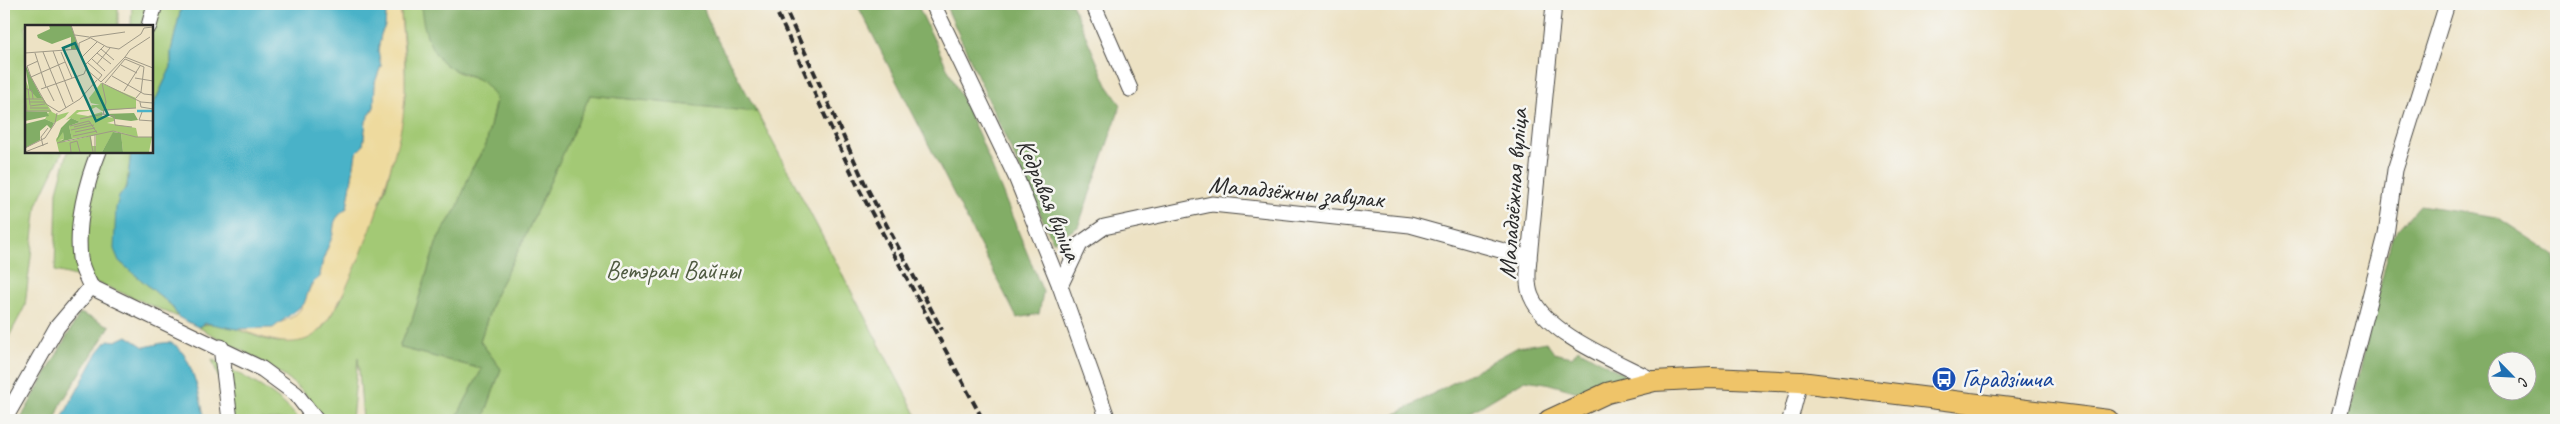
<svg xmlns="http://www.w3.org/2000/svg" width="2560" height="424" font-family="Caveat,sans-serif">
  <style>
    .green { fill: #a3c974; stroke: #677a50 }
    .forest { fill: #82ad66; stroke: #566c48; fill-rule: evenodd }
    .sand { fill: #eeda9e; stroke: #8c8264 }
    .water { fill: #49b2c8; stroke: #3a6e7a }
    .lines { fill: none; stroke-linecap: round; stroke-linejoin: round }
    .minor-casing { stroke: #484642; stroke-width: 17 }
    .major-casing { stroke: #484642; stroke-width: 22 }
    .minor { stroke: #fff; stroke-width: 15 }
    .major { stroke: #efc469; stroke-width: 20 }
    .rail { stroke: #2b2b2b; stroke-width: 4; stroke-dasharray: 8 4; stroke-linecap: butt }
    .labels { text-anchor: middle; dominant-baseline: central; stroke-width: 5; stroke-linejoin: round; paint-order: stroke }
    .street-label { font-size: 25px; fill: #2b2b2b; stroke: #f6f6f2 }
    .park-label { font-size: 25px; fill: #4f5a41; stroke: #f6f6f2 }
    .transit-label { font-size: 25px; fill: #164399; stroke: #f6f6f2; text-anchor: start }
    .inset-river { fill: none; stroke: #49b2c8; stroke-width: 2.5 }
    .inset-road { fill: none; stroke: #9f9987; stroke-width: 1 }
    .view { fill: #0f766e; fill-opacity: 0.15; stroke: #0f766e; stroke-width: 2.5 }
    .inset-edge { fill: none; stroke: #2b2b2b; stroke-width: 2.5 }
  </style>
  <rect width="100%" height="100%" fill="#f6f6f2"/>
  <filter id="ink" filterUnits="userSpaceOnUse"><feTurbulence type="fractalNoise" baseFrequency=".02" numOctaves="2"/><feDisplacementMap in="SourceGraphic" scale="10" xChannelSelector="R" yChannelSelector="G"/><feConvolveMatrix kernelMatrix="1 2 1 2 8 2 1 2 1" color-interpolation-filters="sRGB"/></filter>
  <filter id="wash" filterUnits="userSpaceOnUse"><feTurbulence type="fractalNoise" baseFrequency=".0096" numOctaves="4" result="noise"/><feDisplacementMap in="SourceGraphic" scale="20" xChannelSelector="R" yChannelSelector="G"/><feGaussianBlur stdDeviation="1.12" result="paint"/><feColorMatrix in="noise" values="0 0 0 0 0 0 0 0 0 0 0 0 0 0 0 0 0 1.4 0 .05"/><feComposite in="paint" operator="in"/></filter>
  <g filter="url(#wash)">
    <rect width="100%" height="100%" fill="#ede2c4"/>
    <g class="green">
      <polygon points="4,4 118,4 118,26 26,26 26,151 63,151 37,205 25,306 4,346"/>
      <polygon points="132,4 182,4 171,51 171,67 151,110 151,26 131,26"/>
      <path d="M400 4H421C422 22 435 56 450 67 471 83 480 69 496 99L486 145 476 161 458 206 438 238 412 320 400 344 402 348 482 369 455 420H363L358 357 352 420H326C297 373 244 353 198 327 219 316 256 340 278 342 290 342 308 334 320 331L340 302 386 187 402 119 405 93V51Z"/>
      <polygon points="590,95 757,112 919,420 483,420 501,369 480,341 495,295 522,243"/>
      <path d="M68 151H131L127 186 119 197V261L172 306 178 317C137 300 99 280 55 271L57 191Z"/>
      <path d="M212 359C243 377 277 391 299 420H226L221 385Z"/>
    </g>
    <g class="forest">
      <path d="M421 4H702L712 30 757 112 590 95 522 243 495 295 480 341 501 369 483 420H455L482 369 401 348 400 344 412 320 438 238 458 206 471 170 486 145 496 100C485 78 475 78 454 70 431 60 422 27 421 4Z"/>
      <polygon points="857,4 917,4 979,135 1043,292 1039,314 1017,318"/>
      <polygon points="945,4 1072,4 1107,85 1121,105 1078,227 1053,242"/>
      <path d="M2420 205 2497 217 2556 256V420H2348L2392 237ZM2498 362H2528V392H2498Z"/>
      <polygon points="80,313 110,326 61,404 55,420 20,420"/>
      <polygon points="1546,342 1554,353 1572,357 1578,349 1629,377 1585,394 1546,383 1525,380 1458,420 1385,420 1518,347"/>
    </g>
    <path class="sand" d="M387 4H400C403 42 408 79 403 117 397 158 345 326 307 339 284 348 259 336 237 329 259 326 294 327 304 303 309 292 309 284 320 277 321 263 325 254 330 242 338 225 327 224 347 208L356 153 363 146 366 121 374 107 375 82 381 66 378 51 381 34 385 26Z"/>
    <g class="water">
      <path d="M182 4H387L385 26 381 34 378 51 381 66 375 82 374 107 366 121 363 146 356 153 347 208C327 224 338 225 330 242 325 254 321 263 320 277L311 284 304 304 273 328 237 329 206 323 198 327 178 317 172 306 119 261 114 249 116 208 119 197 127 186 131 151H151V110L171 67V51Z"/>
      <path d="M127 336 144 347C152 346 165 341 171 343 191 349 201 402 205 420H61L98 352 108 340 116 341Z"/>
    </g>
  </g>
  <g filter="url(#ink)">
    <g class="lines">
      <defs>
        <g id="minor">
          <polyline points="933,4 1016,177 1060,286 1108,420"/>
          <polyline points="1093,4 1130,89"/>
          <path d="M1554 4 1529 258C1528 269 1526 284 1531 296 1547 335 1617 361 1654 381"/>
          <polyline points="149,26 155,4"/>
          <polyline points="1060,286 1080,244 1104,227 1212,204 1410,225 1529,258"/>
          <path d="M91 287C87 278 81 268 80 258 76 223 86 183 99 151"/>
          <polyline points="221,347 230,420"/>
          <polyline points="4,420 57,327 91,287 262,369 296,394 316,420"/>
          <polyline points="1790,420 1800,382"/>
          <polyline points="2338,420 2386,235 2395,170 2447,4"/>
        </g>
        <polyline id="major" points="1549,420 1607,393 1654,381 1711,378 1800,382 2108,420"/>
      </defs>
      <use href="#minor" class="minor-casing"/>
      <use href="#major" class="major-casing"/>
      <use href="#minor" class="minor"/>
      <use href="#major" class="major"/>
      <g class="rail">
        <polyline points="773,4 860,191 983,420"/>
        <polyline points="783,4 866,186 942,330"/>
      </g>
    </g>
  </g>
  <defs>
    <symbol id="bus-disc" viewBox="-11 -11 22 22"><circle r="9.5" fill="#1a4fb4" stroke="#f6f6f2"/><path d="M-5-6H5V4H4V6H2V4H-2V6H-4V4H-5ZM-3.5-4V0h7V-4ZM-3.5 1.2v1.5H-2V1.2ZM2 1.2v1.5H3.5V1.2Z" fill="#fff"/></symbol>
  </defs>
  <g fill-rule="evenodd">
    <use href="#bus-disc" x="1930" y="365" width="28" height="28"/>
  </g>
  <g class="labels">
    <g class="street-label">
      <text transform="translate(1296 192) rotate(5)">Маладзёжны завулак</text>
      <text transform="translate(1513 194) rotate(-86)">Маладзёжная вуліца</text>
      <text transform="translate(1049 200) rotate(67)">Кедравая вуліца</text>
    </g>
    <g class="park-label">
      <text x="673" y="271">Ветэран Вайны</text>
    </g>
    <g class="transit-label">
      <text x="1962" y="379">Гарадзішча</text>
    </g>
  </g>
  <g transform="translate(25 25)">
    <rect width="128" height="128" fill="#ede2c4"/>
    <path d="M0 53 4 64 18 73 27 87 33 90 44 87 40 92 29 98 20 94 24 87 0 86ZM76 58 111 73V83L77 86 71 82 63 86 54 87 51 89 63 91 77 87V91L89 93V96L82 98 111 103 113 112H127L124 127H98L96 108 106 110 89 106 77 127H34L31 114 38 106 39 114 35 115 40 117 66 111 67 121H71V110L47 114 44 101 55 97 46 93 41 95 52 85H64L67 80H75L66 78 64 73Z" fill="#a3c974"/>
    <path d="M24 0H46L54 24 46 25V12L27 19 13 13 12 10 25 4ZM0 39 6 52 17 73H12L4 64ZM0 86 22 87 24 91 0 96ZM109 88 113 95 106 96 90 94 81 89ZM46 93 55 97 44 101 47 114 34 117 39 114 38 107 31 117 36 103ZM20 94 29 98 26 104 22 100 15 106V115L0 123V99ZM88 107 96 108 98 127H77Z" fill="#82ad66"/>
    <path class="inset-river" d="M112 86H128"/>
    <path class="inset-road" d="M46 0 61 44 76 57 100 32 128 43M50 10 64 12 82 22 94 24 116 9 119 3 128 2M65 12 100 7M76 24 89 35M28 26 48 77M18 27 41 83M36 27 47 53M0 28 54 24V18L65 13M10 28 21 62M72 28 86 39M57 32 72 17M100 32 105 25 125 12M67 34 80 46M13 36 2 41 6 52 21 79 34 87M63 38 77 50 73 55M72 39 85 23M60 40 79 21M96 40 112 48M87 51 119 69 128 70M6 52 40 37M110 53 128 56M77 58 81 77 78 89 89 91 90 100 107 102M77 58 116 77 128 78M80 58 100 34 119 42M22 62 29 76M0 63 7 66 8 74M3 64 5 80M16 64 59 49 61 44M99 66 115 41M0 68 2 86M111 73 116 67 119 42M0 74H18M4 77H20M115 77 116 82 128 84M5 81 20 79M5 83H23M78 85 111 83M0 86H26M34 87 55 74 72 55M117 87 114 95 128 96M55 94 78 89M45 101 64 96 72 108M49 102 66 98M46 105 69 100M50 107 70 103M48 111 72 106M65 111 68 127M32 118 88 106 111 112H128M18 121 16 112 23 103M0 123 20 113 30 98 32 88M0 127 23 118M46 127 45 118 52 116 55 127M70 127V110"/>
    <path class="view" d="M50 18 83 90 71 96 38 23Z"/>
    <rect width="128" height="128" class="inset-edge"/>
  </g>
  <rect width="2560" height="424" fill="none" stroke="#f6f6f2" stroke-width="20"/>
  <g transform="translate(2512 376) rotate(114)"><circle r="24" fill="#f6f6f2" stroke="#a5a5a2"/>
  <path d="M0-4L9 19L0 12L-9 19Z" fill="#1f6fb2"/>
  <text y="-8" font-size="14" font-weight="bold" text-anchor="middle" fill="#2b2b2b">С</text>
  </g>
</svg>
